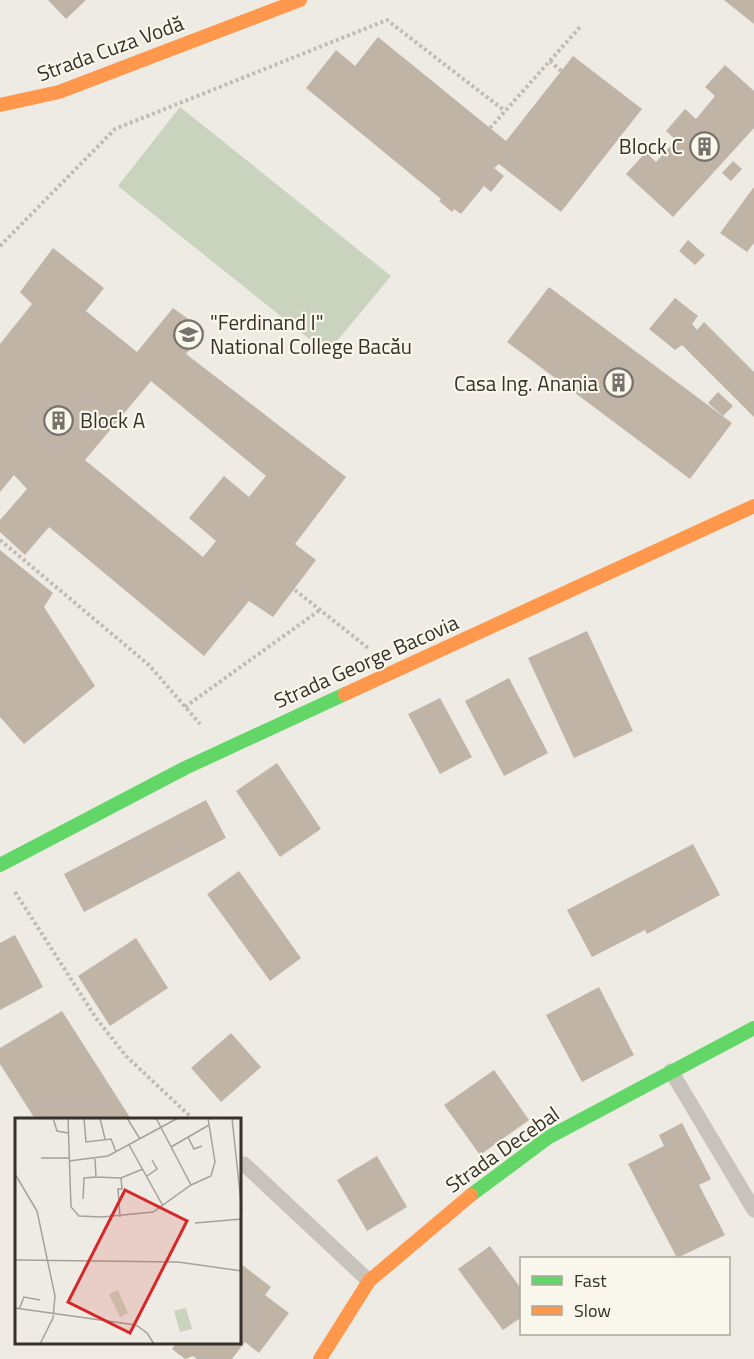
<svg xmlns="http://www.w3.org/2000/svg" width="754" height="1359" font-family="'Titillium Web',sans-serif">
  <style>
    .green { fill: #cad3be }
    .building { fill: #c0b4a6; fill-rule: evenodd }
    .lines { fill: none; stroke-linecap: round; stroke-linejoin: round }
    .path { stroke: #bfbcb5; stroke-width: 4; stroke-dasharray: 3 3; stroke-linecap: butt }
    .lane { stroke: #c7c3bc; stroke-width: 15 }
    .fast { stroke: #63d668; stroke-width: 14 }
    .slow { stroke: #ff974d; stroke-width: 14 }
    .labels { text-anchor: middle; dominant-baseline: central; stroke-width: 4.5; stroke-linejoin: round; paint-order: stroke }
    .street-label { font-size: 21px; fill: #37312a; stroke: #f9f6ec }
    .poi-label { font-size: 21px; fill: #37312a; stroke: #f9f6ec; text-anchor: end }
    .inset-road { fill: none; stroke: #a4a199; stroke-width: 1.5 }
    .view { fill: #d62828; fill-opacity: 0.15; stroke: #d62828; stroke-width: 3 }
    .inset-edge { fill: none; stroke: #37312a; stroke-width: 3 }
  </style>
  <rect width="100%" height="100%" fill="#edebe3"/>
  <polygon class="green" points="180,107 391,276 327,353 118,186"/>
  <g class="building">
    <polygon points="48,0 86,0 66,19"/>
    <polygon points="724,0 754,0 754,24"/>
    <polygon points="378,37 506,141 573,56 642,109 561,212 499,164 494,168 504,176 491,192 484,186 461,214 454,209 452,212 439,201 441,199 306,88 336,50 355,66"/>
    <polygon points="725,65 754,91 754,128 673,217 626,174 646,152 656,162 676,140 666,131 685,109 696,119 715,96 705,87"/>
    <polygon points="733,161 742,169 731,181 722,173"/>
    <polygon points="754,187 754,243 747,252 720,233"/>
    <polygon points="688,240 705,255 695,265 679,251"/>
    <path d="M53 248 104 288 86 311 137 352 173 308 205 331 186 354 346 477 295 544 316 560 273 617 249 601 204 656 49 527 25 555 0 532V520L27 489 14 475 0 492V344L32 304 20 292ZM151 381 266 476 249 497 224 476 189 518 216 541 203 557 85 460Z"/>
    <polygon points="549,287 732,423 690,479 507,342"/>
    <polygon points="675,298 698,316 692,324 697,330 704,322 754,372 754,417 682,345 675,350 649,329"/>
    <polygon points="718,392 733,406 723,416 708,403"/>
    <polygon points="0,550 53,593 44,607 95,686 24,744 0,717"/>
    <polygon points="587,631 633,731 574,758 528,658"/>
    <polygon points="509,678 548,753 504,776 465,701"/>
    <polygon points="440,698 472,757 440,774 408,714"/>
    <polygon points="277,763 321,829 280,857 236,791"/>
    <polygon points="206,800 226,838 84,912 64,874"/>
    <polygon points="693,844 720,895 647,934 645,930 592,957 567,910"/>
    <polygon points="239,871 301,958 270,981 207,894"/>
    <polygon points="15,935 43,987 0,1010 0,943"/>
    <polygon points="136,938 168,988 110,1026 78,976"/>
    <polygon points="599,987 634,1055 582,1082 546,1015"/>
    <polygon points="62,1011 131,1119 35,1119 0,1064 0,1048"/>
    <polygon points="231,1033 261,1067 221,1102 191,1068"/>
    <polygon points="494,1070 529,1120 480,1155 444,1105"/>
    <polygon points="682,1123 711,1179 699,1185 725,1235 677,1258 628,1164 664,1146 659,1135"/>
    <polygon points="377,1156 407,1207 367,1231 337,1180"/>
    <polygon points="490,1246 522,1290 522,1317 503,1330 458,1269"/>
    <polygon points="241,1264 271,1287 265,1295 289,1313 259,1353 245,1342 232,1359 197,1359 193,1356 185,1359 172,1349 177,1342 240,1342"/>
  </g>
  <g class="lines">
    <g class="path">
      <polyline points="550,61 561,71"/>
      <polyline points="490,128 580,27"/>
      <polyline points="0,246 115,129 387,20 505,111"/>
      <polyline points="0,540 149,665 200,724"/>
      <polyline points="295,590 368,648"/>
      <polyline points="185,707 320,610"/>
      <polyline points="15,892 96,1018 126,1056 193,1119"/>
    </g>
    <g class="lane">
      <polyline points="671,1071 754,1210"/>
      <polyline points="244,1164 369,1281"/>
    </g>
    <g class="fast">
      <polyline points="0,865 185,768 345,694"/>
      <polyline points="471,1195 549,1137 754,1028"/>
    </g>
    <g class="slow">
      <polyline points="0,105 59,92 300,0"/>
      <polyline points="345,694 754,506"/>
      <polyline points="320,1359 369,1281 471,1195"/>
    </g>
  </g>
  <defs>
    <symbol id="building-ring" viewBox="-11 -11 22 22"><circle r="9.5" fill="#f9f6ec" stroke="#77726b" stroke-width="1.5"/><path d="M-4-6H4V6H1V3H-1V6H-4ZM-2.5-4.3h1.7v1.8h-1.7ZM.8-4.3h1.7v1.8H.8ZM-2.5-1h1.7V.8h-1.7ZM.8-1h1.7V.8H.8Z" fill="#77726b"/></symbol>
    <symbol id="school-ring" viewBox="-11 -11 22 22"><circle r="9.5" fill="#f9f6ec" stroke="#77726b" stroke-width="1.5"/><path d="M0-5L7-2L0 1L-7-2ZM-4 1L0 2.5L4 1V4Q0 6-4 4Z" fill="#77726b"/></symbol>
  </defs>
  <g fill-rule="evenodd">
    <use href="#building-ring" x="688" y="130" width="33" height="33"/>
    <use href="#school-ring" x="172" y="318" width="33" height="33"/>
    <use href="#building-ring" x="602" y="366" width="33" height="33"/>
    <use href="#building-ring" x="42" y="404" width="33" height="33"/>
  </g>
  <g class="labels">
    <g class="street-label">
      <text transform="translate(110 48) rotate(-20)">Strada Cuza Vodă</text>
      <text transform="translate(366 661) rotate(-24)">Strada George Bacovia</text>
      <text transform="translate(502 1149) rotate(-35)">Strada Decebal</text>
    </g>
    <g class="poi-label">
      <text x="683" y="146">Block C</text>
      <text x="210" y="322" text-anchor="start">"Ferdinand I"<tspan x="210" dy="24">National College Bacău</tspan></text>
      <text x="598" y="383">Casa Ing. Anania</text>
      <text x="80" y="420" text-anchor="start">Block A</text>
    </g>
  </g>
  <g transform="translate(15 1118)">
    <rect width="226" height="226" fill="#edebe3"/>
    <path d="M103 172 113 195 105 199 94 176ZM171 190 177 211 165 214 159 193Z" fill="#cad3be"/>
    <path class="inset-road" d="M38 0 42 13 53 15M53 0 56 89 64 98 87 99 138 94 176 67 196 58 200 44 193 0M69 0 71 24 96 21 101 34M85 0 90 21M112 0 125 21M141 0 176 67M217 0 227 94M173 19 179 31 187 28M114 27 148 88M156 29 194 7M26 40H54M80 41 81 59 106 60 128 51M54 43 93 38 163 0M0 56 22 93 40 178 38 200 25 226M132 58 142 51 137 42M68 81 69 60 81 59M105 99 103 71H107L106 60M180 105 227 101M0 142 163 144 227 153M0 190 121 207 132 215 139 226M4 191 9 179 25 182"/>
    <path class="view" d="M110 72 172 103 115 215 53 184Z"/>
    <rect width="226" height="226" class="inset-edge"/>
  </g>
  <rect x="520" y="1257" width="210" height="78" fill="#f9f6ec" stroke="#aba79e" stroke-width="1.5"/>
  <rect x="532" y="1276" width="30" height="9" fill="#63d668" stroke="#aba79e" stroke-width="1.5"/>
  <text x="574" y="1287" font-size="18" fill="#37312a">Fast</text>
  <rect x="532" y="1306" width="30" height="9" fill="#ff974d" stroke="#aba79e" stroke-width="1.5"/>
  <text x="574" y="1317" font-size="18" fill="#37312a">Slow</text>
</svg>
